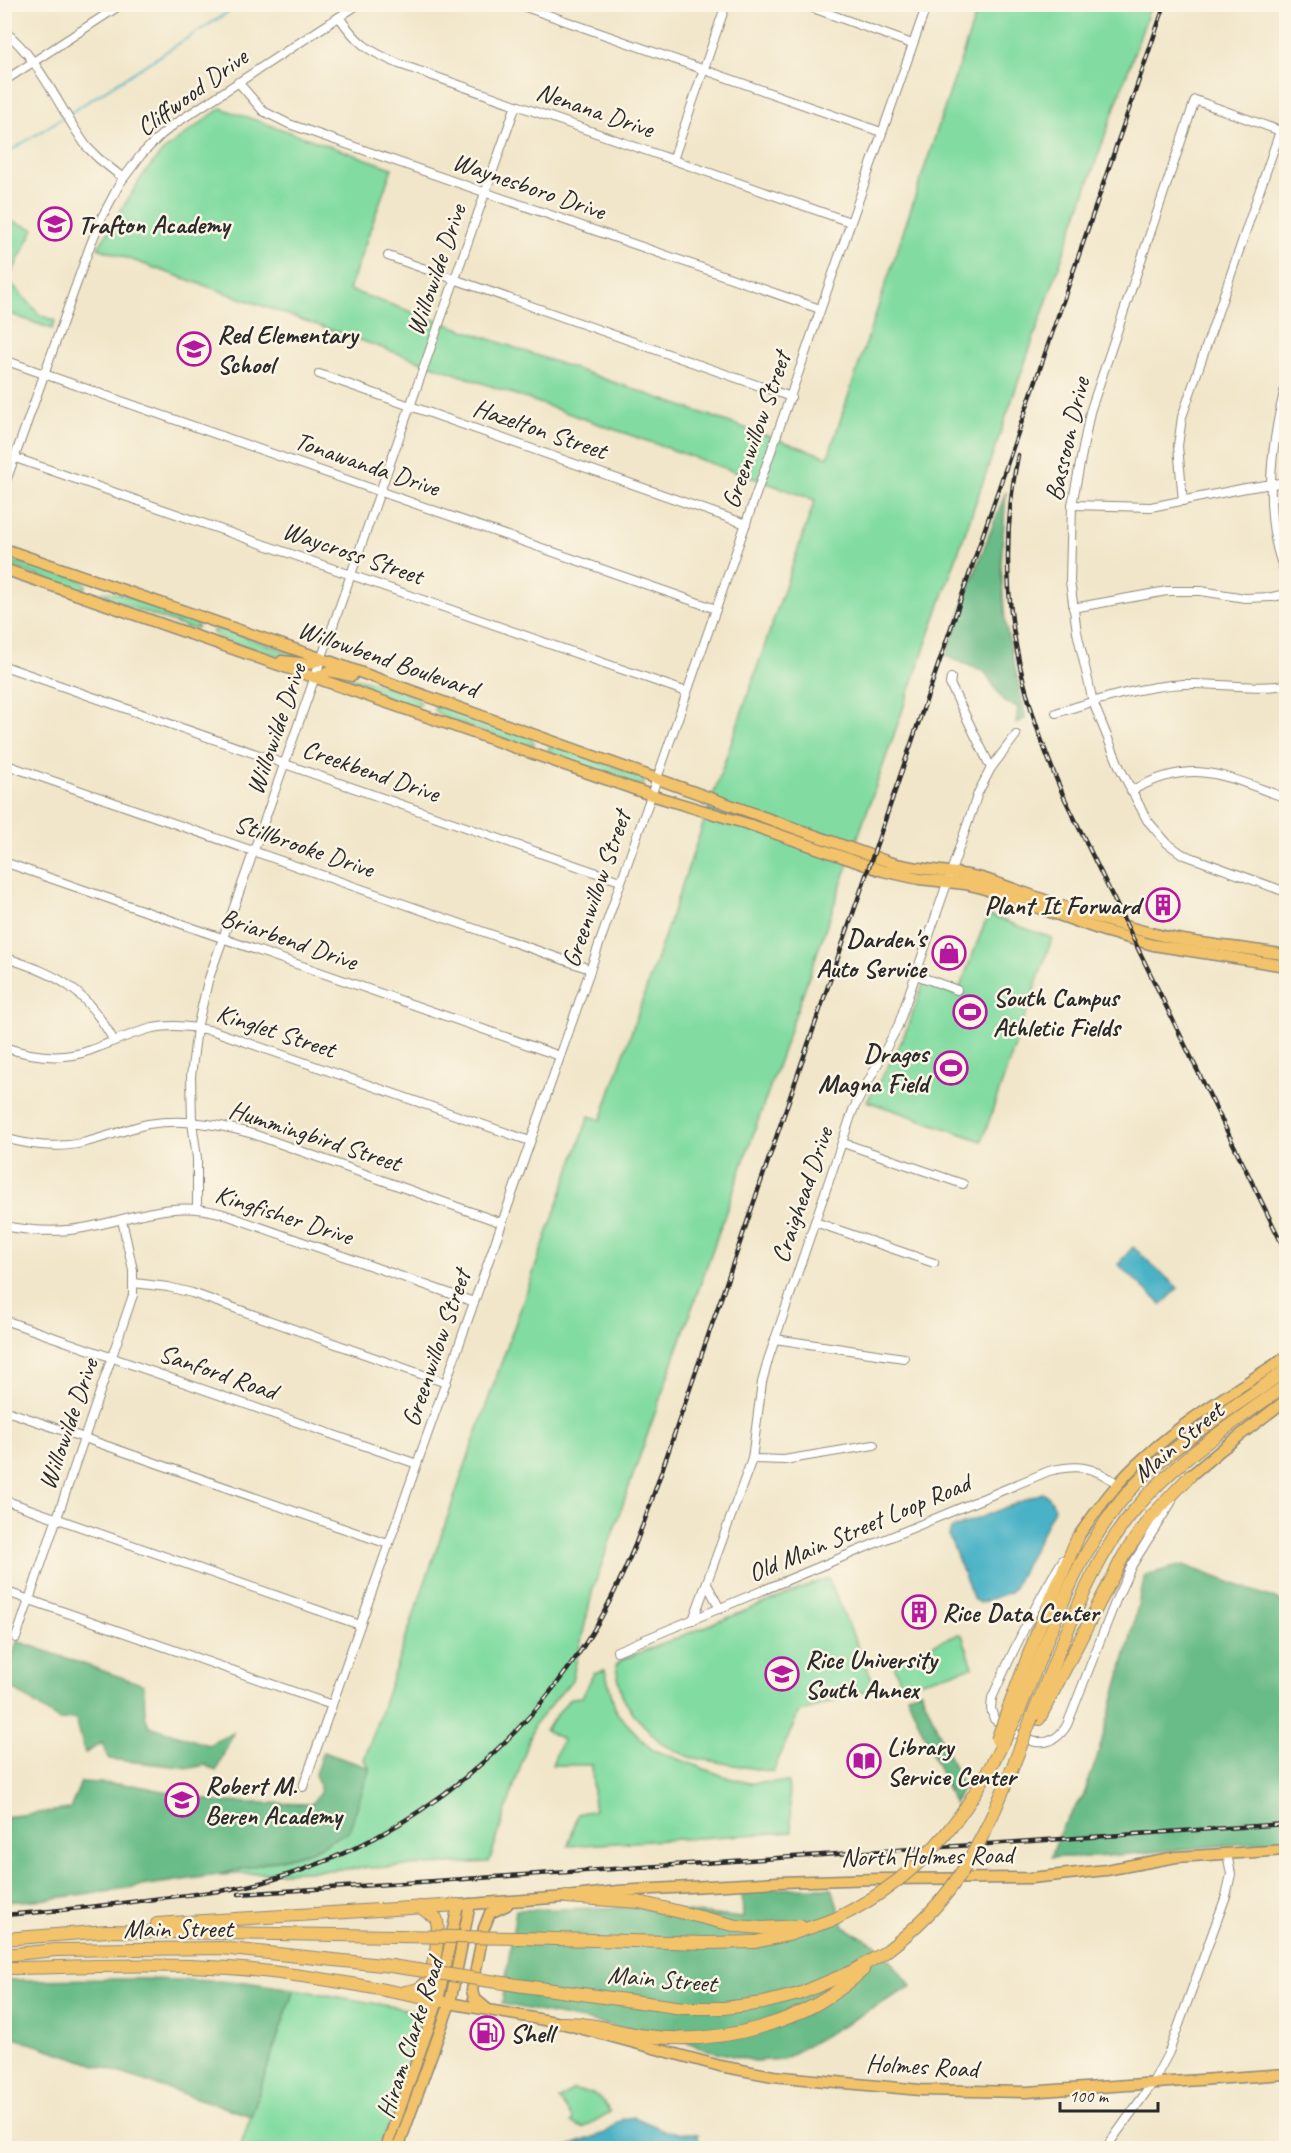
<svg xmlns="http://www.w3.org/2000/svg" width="1291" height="2153" font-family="Caveat,sans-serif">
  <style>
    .green { fill: #82dca1; stroke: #568466; stroke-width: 1.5 }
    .forest { fill: #69bc87; stroke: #4a7459; stroke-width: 1.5 }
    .water { fill: #48b2c6; stroke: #3a6e78; stroke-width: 1.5 }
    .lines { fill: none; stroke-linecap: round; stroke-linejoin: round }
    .stream { stroke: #48b2c6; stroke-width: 2 }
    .minor-casing { stroke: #8e887a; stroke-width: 10 }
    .major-casing { stroke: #8e887a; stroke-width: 13 }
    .highway-casing { stroke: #8e887a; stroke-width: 14 }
    .minor { stroke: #fff; stroke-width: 8 }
    .major { stroke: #f2c36a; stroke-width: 10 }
    .highway { stroke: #f2c36a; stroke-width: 12 }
    .rail-casing { stroke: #2b2b2b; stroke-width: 4.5 }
    .rail { stroke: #fcf5e5; stroke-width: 2; stroke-dasharray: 7; stroke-linecap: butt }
    .highway-bridge-casing { stroke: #8e887a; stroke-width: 14; stroke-linecap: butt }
    .highway-bridge { stroke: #f2c36a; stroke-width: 12 }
    .labels { text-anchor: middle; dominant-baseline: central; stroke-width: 5; stroke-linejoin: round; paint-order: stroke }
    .street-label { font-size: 26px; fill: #2b2b2b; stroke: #fcf5e5 }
    .poi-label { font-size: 26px; font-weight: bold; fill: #2b2b2b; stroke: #fcf5e5; text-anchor: start }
  </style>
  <rect width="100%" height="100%" fill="#fcf5e5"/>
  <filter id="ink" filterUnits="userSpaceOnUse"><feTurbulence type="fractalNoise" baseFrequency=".0167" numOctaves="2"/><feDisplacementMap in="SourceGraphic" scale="12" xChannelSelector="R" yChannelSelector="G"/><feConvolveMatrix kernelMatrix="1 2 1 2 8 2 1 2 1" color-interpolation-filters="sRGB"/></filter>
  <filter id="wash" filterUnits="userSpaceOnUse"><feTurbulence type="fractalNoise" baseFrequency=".008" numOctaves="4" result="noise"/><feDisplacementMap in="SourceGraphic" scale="24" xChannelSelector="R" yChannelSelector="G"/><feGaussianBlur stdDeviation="1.35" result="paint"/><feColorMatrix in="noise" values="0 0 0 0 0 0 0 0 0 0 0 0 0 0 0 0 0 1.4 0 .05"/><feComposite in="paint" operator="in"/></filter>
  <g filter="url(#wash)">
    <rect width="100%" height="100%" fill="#f1e6c9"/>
    <g class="green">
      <polygon points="979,5 1151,5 593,1589 572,1680 534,1725 489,1862 220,1875 311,1851 370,1768 364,1760 475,1437 589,1116 601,1120 815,500 98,248 143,175 163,151 221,108 392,168 349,290 828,457"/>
      <polygon points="5,219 34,229 8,280 40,315 55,321 52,329 5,312"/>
      <path d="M5 560C32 565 63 568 86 584V587L78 590 5 564Z"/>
      <polygon points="102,591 122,594 193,619 198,625 197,628 188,628 108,599 100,593"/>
      <path d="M213 629 225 630 306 658 305 661C279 655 233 648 213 633Z"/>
      <path d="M329 673C358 680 397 683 421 702L419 706H408L327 677Z"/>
      <polygon points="435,707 449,708 527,735 534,742 534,745 522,745 442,717 434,710"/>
      <polygon points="557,746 642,777 645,782 642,786 631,784 555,757 548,750 549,747"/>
      <polygon points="988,915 1052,938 982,1141 867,1101 896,1053 907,1029 924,981 957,995"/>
      <polygon points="828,1578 876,1688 799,1712 773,1772 689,1757 662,1744 637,1718 622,1697 616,1666 621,1660"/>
      <polygon points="958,1634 962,1635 973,1667 907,1685 900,1681 894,1665 898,1659"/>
      <polygon points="605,1670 616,1712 651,1749 729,1778 749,1783 788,1782 792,1832 568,1846 578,1814 594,1810 592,1765 552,1765 562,1739 545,1730 570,1698 582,1697 594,1673"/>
      <polygon points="294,1989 428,2013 381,2148 240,2148"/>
      <path d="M573 2090C594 2093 599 2093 610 2112L583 2128 571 2123 573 2119 559 2100Z"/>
    </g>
    <g class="forest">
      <polygon points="1006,492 1001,565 1005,622 1026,718 1016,724 1018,707 1004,702 985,672 946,656 980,558"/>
      <polygon points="1183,1565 1286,1603 1286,1840 1095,1857 1051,1857 1062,1827 1083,1797 1097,1758 1130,1640 1145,1575"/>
      <polygon points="17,1641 144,1685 145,1715 149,1726 208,1745 233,1733 216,1771 205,1765 191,1768 109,1759 102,1743 85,1753 76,1718 60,1721 5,1683"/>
      <polygon points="921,1691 963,1788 954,1804 907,1695"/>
      <polygon points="323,1752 370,1768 349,1831 311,1851 218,1875 49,1899 5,1902 5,1817 70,1809 81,1782 133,1785 219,1802 312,1804 321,1791 315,1774"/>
      <polygon points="832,1888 844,1927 875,1944 912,1986 783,2059 755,2061 700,2048 672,2034 628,2029 502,2004 516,1910 638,1907 743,1918 742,1889"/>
      <polygon points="144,1979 245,1982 294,1989 251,2116 5,2035 5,1980"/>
    </g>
    <g class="water">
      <polygon points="1133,1247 1178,1288 1162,1305 1118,1264"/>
      <path d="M1042 1493C1050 1496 1053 1501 1054 1509L1014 1587 1010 1592 980 1603 974 1600 949 1536 951 1529Z"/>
      <polygon points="634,2117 666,2131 698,2134 699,2142 696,2148 563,2148 605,2133 623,2119"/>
    </g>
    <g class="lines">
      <polyline class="stream" points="4,155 241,4"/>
    </g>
  </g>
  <g filter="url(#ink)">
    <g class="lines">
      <defs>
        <g id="minor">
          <polyline points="517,4 881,132"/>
          <polyline points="802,4 912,44"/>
          <path d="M339 17C359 45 367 50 399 64L850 222"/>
          <path d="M4 31C39 57 61 112 87 147L98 158 123 178"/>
          <polyline points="4,81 122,4"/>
          <polyline points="238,82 263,111 289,124 820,309"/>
          <polyline points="1286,133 1195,100 1090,412 1072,505 1070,581 1077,632 1093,702 1120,768 1147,820 1167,843 1182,854 1286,892"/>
          <polyline points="673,160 726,4"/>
          <polyline points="388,256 791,397"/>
          <polyline points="4,360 716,609"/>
          <polyline points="319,374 746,524"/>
          <path d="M1286 384C1271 445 1261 515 1286 575"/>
          <polyline points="4,454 687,692"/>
          <polyline points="4,487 90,246 102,217 120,183 141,155 161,135 176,123 359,4"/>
          <polyline points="1183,501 1178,446 1182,417 1280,131"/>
          <polyline points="1072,505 1151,507 1246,488 1286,482"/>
          <polyline points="1073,608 1167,591 1201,591 1245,598 1272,597 1286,594"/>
          <polyline points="4,666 620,881"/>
          <polyline points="951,678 950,684 991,768"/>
          <path d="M1056 713C1097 700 1141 686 1184 684 1218 683 1252 690 1286 685"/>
          <polyline points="4,764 590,969"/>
          <path d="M1131 791C1195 756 1224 776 1286 798"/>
          <polyline points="4,862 560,1056"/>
          <path d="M4 957C60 976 84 987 114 1041"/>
          <polyline points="916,975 957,990"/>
          <path d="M4 1047C33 1057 62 1061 91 1050 112 1042 132 1033 153 1028 174 1024 194 1027 214 1031L530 1141"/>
          <path d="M4 1138C29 1145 56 1149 82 1143 104 1138 126 1129 148 1124 184 1118 219 1124 253 1134L502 1223"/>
          <polyline points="843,1143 963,1184"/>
          <polyline points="197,1208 197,1158 192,1122 191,1076 197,1028 208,981 516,105"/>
          <polyline points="815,1222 934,1263"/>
          <path d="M4 1226C30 1231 57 1233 83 1228 133 1219 171 1199 223 1214L474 1302"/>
          <polyline points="134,1283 168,1287 192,1293 446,1383"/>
          <polyline points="4,1320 417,1464"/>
          <polyline points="775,1339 904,1358"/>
          <polyline points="4,1410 388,1544"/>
          <polyline points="752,1459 784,1460 874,1445"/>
          <polyline points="4,1500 360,1625"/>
          <path d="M1063 1560C1035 1604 1013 1651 992 1698L991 1709 994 1719C1019 1737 1047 1758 1067 1725L1116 1600 1132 1565 1172 1501"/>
          <polyline points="707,1584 720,1609"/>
          <polyline points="4,1591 332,1705"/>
          <polyline points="693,1620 752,1459 762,1382 769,1357 853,1110 898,1026 978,793 991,768 1016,735"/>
          <polyline points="16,1638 133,1295 133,1270 122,1220"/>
          <path d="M617 1651 1049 1471C1078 1464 1093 1466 1118 1484"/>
          <polyline points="303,1787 502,1223 927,4"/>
          <polyline points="1106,2148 1152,2084 1169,2052 1226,1896 1231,1874 1227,1854"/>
        </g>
        <g id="major">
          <polyline points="1275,4 1286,8"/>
          <path d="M4 549 323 659 889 862C921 871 954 870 985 879 1041 898 1097 920 1155 934 1198 945 1243 947 1286 955"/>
          <polyline points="4,569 651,795 751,825 883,871 919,879 965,884 982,888 1104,931 1153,945 1286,966"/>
          <polyline points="282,661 308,664 323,659"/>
          <polyline points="316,678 329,671 352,676"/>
          <polyline points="1190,1476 1221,1450 1286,1400"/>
          <path d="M1078 1537C1098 1508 1119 1479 1146 1456 1187 1418 1240 1388 1286 1357"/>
          <polyline points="438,2001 561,2023 720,2066 773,2076 920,2090 1027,2092 1286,2074"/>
          <polyline points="486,2008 474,1998 472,1990 484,1928 490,1913 507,1905"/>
          <polyline points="386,2148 438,2001 458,1905 566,1897 618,1891 779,1882 877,1879 1031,1878 1106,1870 1176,1857 1286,1850"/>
          <polyline points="398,2148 450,2003 470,1904"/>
        </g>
        <g id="highway">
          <polyline points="1009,1707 1040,1625 1078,1537"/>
          <path d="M1019 1711C1051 1634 1078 1542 1138 1482 1181 1438 1237 1406 1286 1370"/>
          <path d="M1032 1717C1060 1652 1088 1566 1132 1513 1175 1460 1232 1424 1286 1385"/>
          <polyline points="1039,1719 1124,1555 1149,1519 1190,1476"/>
          <polyline points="566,1897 639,1902 737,1926 762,1928 800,1926"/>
          <polyline points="157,1924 458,1905"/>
          <polyline points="518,1938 707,1943 755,1942 788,1935 835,1919"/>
          <polyline points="4,1939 107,1931 396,1936"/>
          <polyline points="4,1955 56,1950 221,1948 391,1966"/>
          <path d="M4 1968C79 1967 155 1963 229 1968 299 1973 369 1986 438 2001"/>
          <polyline points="510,1984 683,2008 724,2008 763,2003 799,1994 853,1971 884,1953"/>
          <path d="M405 1992C412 1991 418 1990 423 1986 434 1976 441 1930 436 1918L420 1907"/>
          <path d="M561 2023C590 2022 618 2032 646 2036 722 2046 807 2023 863 1970"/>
        </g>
      </defs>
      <use href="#minor" class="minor-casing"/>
      <use href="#major" class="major-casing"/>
      <use href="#highway" class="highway-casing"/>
      <use href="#minor" class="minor"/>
      <use href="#major" class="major"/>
      <use href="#highway" class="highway"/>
      <defs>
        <g id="rail">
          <path d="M1018 455C994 578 1014 683 1064 797L1286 1252"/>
          <polyline points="239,1894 1286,1824"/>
          <path d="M4 1915C57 1911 110 1905 162 1898 201 1893 241 1890 278 1878 414 1837 532 1739 602 1616 621 1581 636 1545 649 1508L1165 4"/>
        </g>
      </defs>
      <use href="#rail" class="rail-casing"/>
      <use href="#rail" class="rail"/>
      <defs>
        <g id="highway-bridge">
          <polyline points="997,1740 1009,1707"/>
          <path d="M835 1919C934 1871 972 1807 1019 1711"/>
          <polyline points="396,1936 518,1938"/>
          <path d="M884 1953C910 1933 936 1910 955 1882 990 1832 1010 1773 1032 1717"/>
          <polyline points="391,1966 510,1984"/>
        </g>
      </defs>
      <use href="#highway-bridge" class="highway-bridge-casing"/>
      <use href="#highway-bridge" class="highway-bridge"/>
    </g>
  </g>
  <defs>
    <symbol id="school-ring" viewBox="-11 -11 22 22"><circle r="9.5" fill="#fcf5e5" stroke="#b5179e" stroke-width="1.5"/><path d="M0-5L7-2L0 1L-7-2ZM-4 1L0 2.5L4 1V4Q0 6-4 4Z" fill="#b5179e"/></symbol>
    <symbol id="building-ring" viewBox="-11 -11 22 22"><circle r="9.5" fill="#fcf5e5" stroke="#b5179e" stroke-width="1.5"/><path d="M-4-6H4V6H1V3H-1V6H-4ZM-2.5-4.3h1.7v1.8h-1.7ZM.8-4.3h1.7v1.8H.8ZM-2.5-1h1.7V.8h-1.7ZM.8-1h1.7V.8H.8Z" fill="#b5179e"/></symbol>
    <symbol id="shop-ring" viewBox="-11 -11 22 22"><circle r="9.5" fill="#fcf5e5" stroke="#b5179e" stroke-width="1.5"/><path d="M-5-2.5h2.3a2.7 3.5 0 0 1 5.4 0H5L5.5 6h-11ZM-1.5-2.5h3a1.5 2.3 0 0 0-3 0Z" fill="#b5179e"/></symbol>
    <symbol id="stadium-ring" viewBox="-11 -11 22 22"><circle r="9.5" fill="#fcf5e5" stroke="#b5179e" stroke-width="1.5"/><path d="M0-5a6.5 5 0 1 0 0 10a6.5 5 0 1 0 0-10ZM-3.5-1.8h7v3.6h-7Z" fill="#b5179e"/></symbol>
    <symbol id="university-ring" viewBox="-11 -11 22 22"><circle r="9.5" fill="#fcf5e5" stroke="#b5179e" stroke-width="1.5"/><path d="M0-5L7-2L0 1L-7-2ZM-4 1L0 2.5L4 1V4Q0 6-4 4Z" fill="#b5179e"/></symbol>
    <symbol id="library-ring" viewBox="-11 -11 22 22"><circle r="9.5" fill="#fcf5e5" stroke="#b5179e" stroke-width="1.5"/><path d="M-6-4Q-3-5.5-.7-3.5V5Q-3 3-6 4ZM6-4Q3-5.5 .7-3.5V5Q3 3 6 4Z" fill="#b5179e"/></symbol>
    <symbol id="fuel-ring" viewBox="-11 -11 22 22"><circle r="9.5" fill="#fcf5e5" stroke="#b5179e" stroke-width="1.5"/><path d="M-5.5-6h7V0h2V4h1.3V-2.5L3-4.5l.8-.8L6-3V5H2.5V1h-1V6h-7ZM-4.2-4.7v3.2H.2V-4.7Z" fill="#b5179e"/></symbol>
  </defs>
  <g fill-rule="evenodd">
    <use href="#school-ring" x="36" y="205" width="38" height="38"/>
    <use href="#school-ring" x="175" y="330" width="38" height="38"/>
    <use href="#building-ring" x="1144" y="886" width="38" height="38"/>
    <use href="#shop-ring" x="930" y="934" width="38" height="38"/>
    <use href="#stadium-ring" x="951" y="993" width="38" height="38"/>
    <use href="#stadium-ring" x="932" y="1049" width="38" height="38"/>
    <use href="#building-ring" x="900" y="1593" width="38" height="38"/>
    <use href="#university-ring" x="763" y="1655" width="38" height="38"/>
    <use href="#library-ring" x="845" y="1742" width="38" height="38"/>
    <use href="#school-ring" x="163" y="1781" width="38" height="38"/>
    <use href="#fuel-ring" x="468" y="2014" width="38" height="38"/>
  </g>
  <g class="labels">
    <g class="street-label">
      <text transform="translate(192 92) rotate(-36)">Cliffwood Drive</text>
      <text transform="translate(595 110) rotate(19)">Nenana Drive</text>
      <text transform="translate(529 186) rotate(19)">Waynesboro Drive</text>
      <text transform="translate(436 270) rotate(-71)">Willowilde Drive</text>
      <text transform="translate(540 429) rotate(19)">Hazelton Street</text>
      <text transform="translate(756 430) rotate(-71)">Greenwillow Street</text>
      <text transform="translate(1067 439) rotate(-77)">Bassoon Drive</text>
      <text transform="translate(367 464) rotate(19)">Tonawanda Drive</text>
      <text transform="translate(353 553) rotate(19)">Waycross Street</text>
      <text transform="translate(388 659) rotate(19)">Willowbend Boulevard</text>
      <text transform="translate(276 729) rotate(-71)">Willowilde Drive</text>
      <text transform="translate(371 771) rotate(19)">Creekbend Drive</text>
      <text transform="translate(304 846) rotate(19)">Stillbrooke Drive</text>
      <text transform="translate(596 889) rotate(-71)">Greenwillow Street</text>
      <text transform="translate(289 939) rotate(19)">Briarbend Drive</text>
      <text transform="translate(276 1031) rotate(18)">Kinglet Street</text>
      <text transform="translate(315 1136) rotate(18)">Hummingbird Street</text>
      <text transform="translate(802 1195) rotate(-71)">Craighead Drive</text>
      <text transform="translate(284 1215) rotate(18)">Kingfisher Drive</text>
      <text transform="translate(436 1348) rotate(-71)">Greenwillow Street</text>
      <text transform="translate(218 1372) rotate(19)">Sanford Road</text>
      <text transform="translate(68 1424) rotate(-71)">Willowilde Drive</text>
      <text transform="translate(1178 1442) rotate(-40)">Main Street</text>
      <text transform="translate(859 1528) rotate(-23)">Old Main Street Loop Road</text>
      <text transform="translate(927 1856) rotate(-1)">North Holmes Road</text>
      <text x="178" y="1928">Main Street</text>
      <text transform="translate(662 1979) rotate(5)">Main Street</text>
      <text transform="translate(410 2038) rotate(-72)">Hiram Clarke Road</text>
      <text transform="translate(922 2066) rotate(3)">Holmes Road</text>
    </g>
    <g class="poi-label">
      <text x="78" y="224">Trafton Academy</text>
      <text x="217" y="334">Red Elementary<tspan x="217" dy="30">School</tspan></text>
      <text x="1140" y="905" text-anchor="end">Plant It Forward</text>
      <text x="926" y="938" text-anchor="end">Darden's<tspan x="926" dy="30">Auto Service</tspan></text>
      <text x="993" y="997">South Campus<tspan x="993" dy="30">Athletic Fields</tspan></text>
      <text x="928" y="1053" text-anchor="end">Dragos<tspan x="928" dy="30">Magna Field</tspan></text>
      <text x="942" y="1612">Rice Data Center</text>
      <text x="805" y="1659">Rice University<tspan x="805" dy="30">South Annex</tspan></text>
      <text x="887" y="1746">Library<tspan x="887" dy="30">Service Center</tspan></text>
      <text x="205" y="1785">Robert M.<tspan x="205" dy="30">Beren Academy</tspan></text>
      <text x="510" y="2033">Shell</text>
    </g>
  </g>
  <rect width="1291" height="2153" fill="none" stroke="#fcf5e5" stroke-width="24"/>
  <path d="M1060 2102v9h98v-9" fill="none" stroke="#2b2b2b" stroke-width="3"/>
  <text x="1069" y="2102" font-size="18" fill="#2b2b2b" stroke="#fcf5e5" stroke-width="4.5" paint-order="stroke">100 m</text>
</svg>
